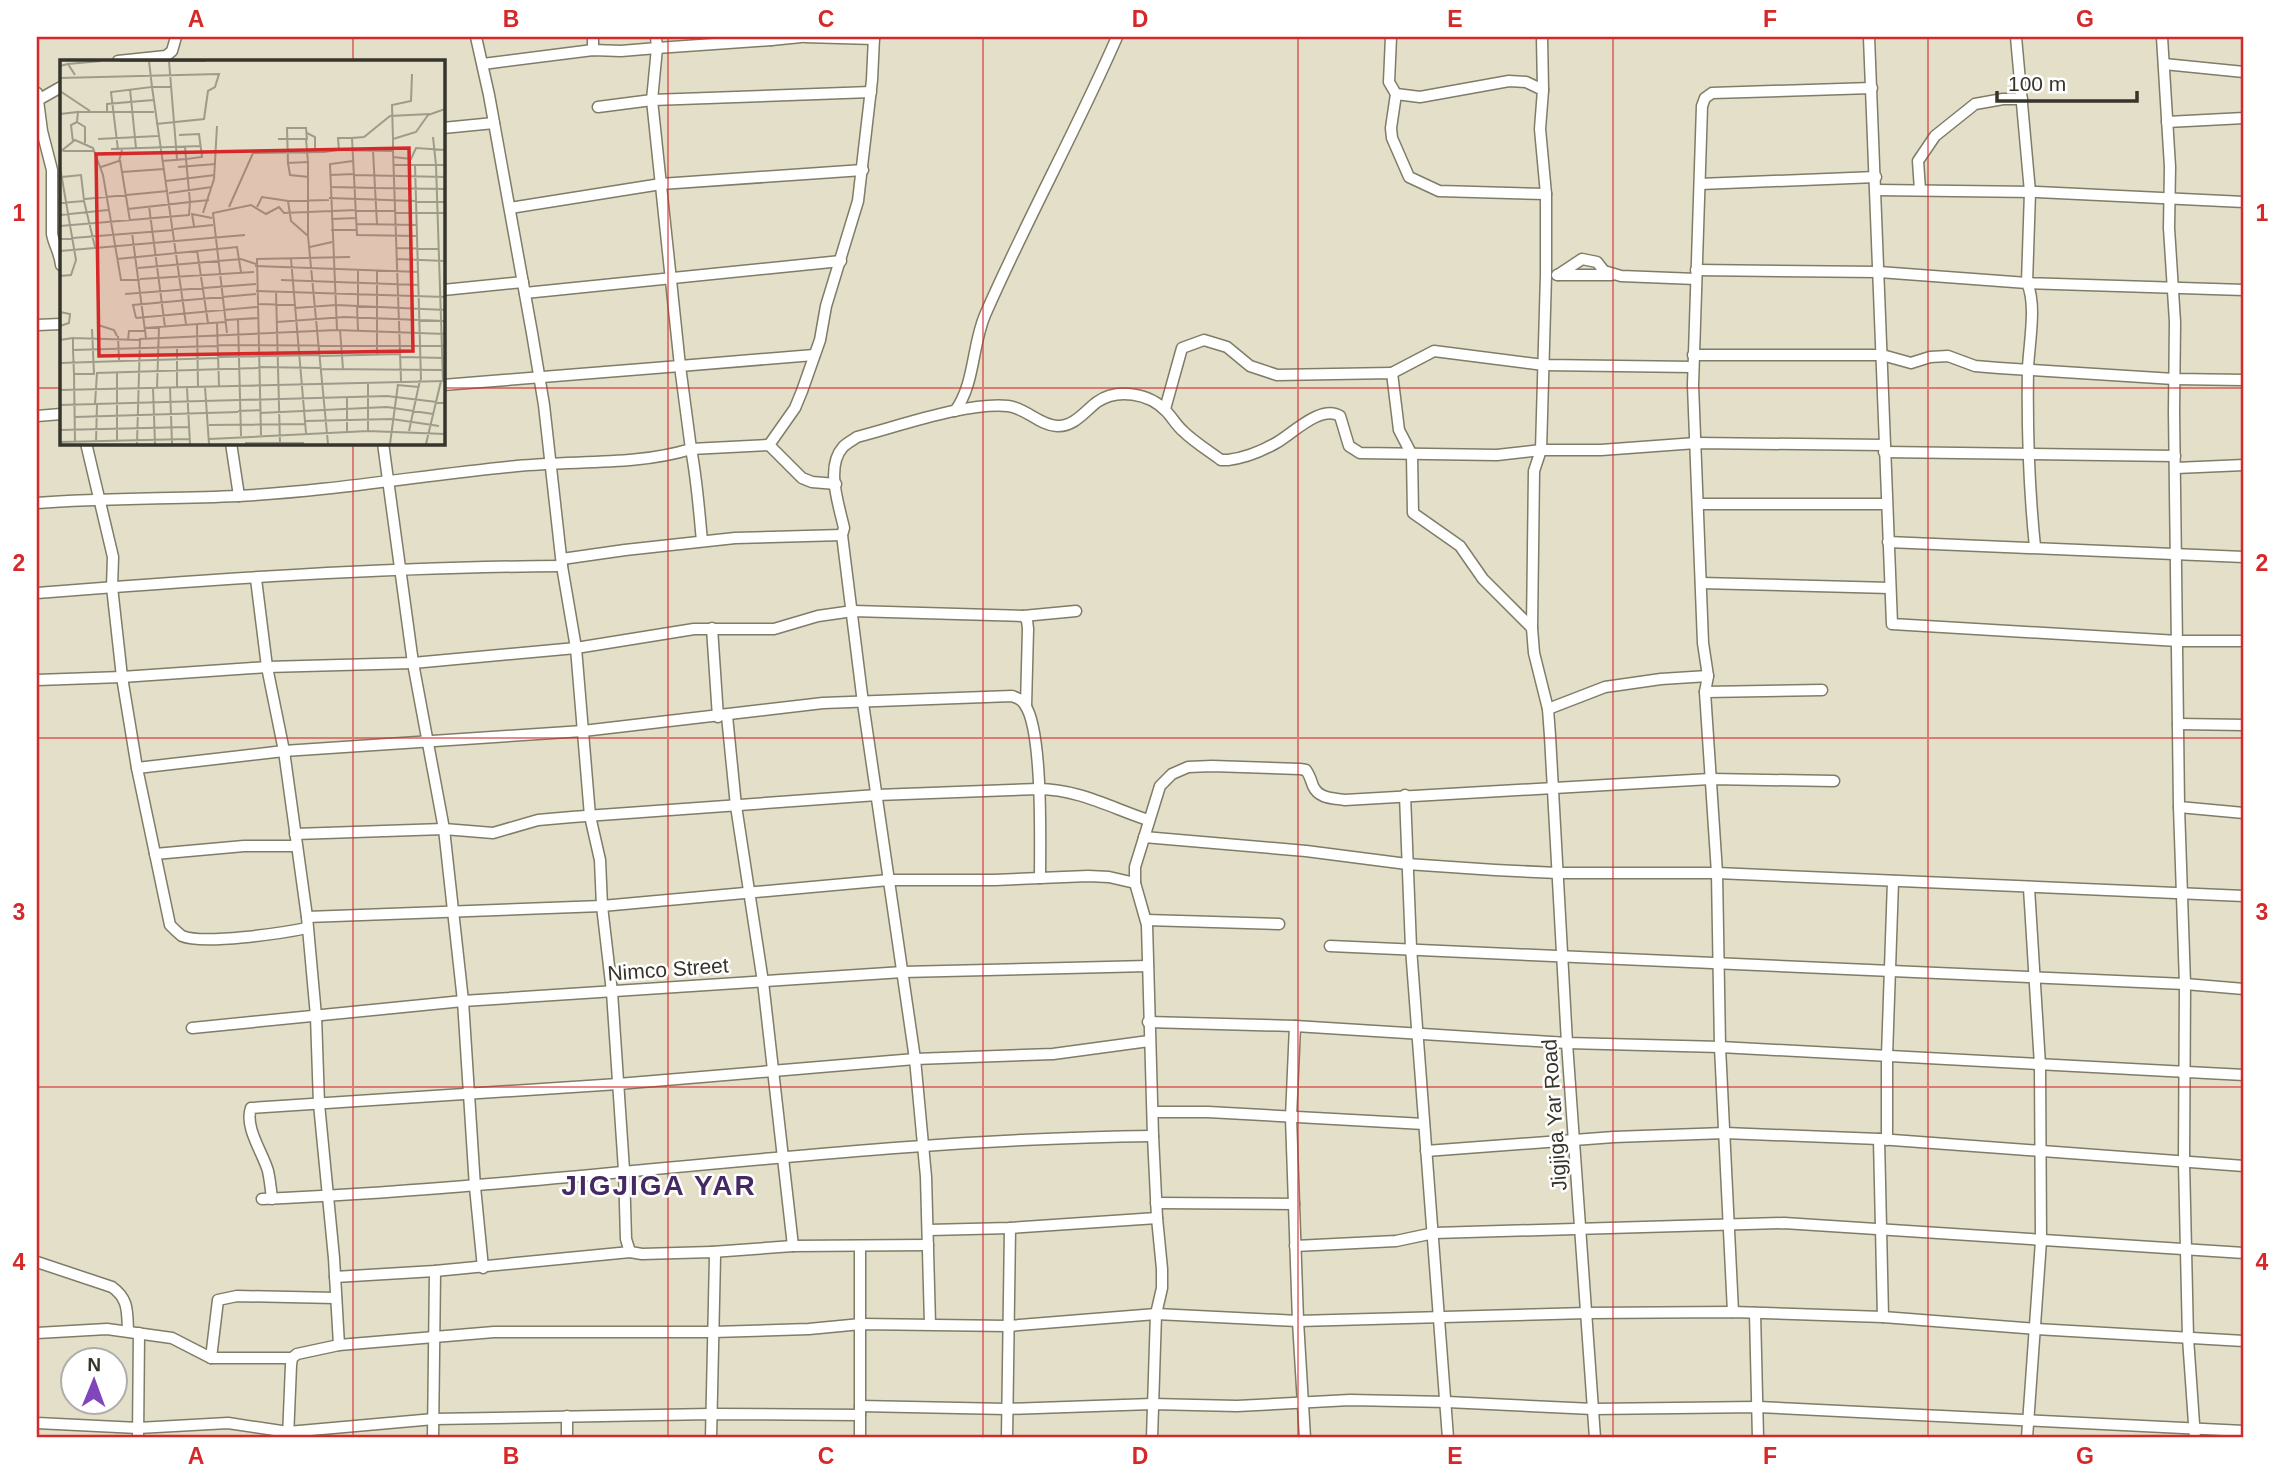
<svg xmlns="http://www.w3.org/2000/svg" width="2281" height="1475" font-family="Arial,sans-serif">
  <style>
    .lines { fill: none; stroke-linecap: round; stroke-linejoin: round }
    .minor-casing { stroke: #7f7c67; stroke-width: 13 }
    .minor { stroke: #fff; stroke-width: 10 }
    .grid { fill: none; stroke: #d62828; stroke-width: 2; stroke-opacity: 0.55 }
    .labels { text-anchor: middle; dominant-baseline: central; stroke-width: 5; stroke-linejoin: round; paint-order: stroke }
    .street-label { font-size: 21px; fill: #36342b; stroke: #fff }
    .district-label { font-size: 28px; font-weight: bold; letter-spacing: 2px; fill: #452962; stroke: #fff }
    .inset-road { fill: none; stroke: #9e9b8a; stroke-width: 2 }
    .view { fill: #d62828; fill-opacity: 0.15; stroke: #d62828; stroke-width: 3.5 }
    .inset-edge { fill: none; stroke: #36342b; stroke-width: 3.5 }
    .neatline { fill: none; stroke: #d62828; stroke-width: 2.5 }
    .grid-label { font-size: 23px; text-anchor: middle; font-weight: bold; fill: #d62828 }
  </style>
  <rect width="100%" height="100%" fill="#e3dfc9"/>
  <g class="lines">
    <defs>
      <g id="minor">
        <polyline points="476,37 489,95 532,333 544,405 562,566 576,648 590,816 600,860 602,906 612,992 624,1170 626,1239 630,1252"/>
        <polyline points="593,37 593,50"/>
        <polyline points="805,37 874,39"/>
        <polyline points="1391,37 1389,82 1396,94 1420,97 1509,81 1526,82 1543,90 1540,129 1546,194 1546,275 1541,450 1534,471 1532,628"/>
        <polyline points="1542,37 1543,90"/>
        <polyline points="1869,37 1892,624 2178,641 2244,641"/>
        <polyline points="2016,37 2030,192 2027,283 2244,290"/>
        <polyline points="2162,37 2170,167 2169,228 2175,322 2174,411 2179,807 2185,984 2184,1162 2188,1338 2195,1438"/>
        <polyline points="771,40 801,37"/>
        <polyline points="118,61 166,56 172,51 176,37"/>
        <polyline points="483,64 593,50 621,51 657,48 656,37"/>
        <polyline points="2164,64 2244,72"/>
        <path d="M37 93 42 131 52 170V234C54 245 60 253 61 265"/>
        <polyline points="1396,94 1391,128 1392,138 1409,177 1439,191 1546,194"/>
        <polyline points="38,100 61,87"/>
        <polyline points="598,107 652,100 871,92"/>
        <polyline points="2167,122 2244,118"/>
        <polyline points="443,128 494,123"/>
        <polyline points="1700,184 1876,177"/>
        <polyline points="1876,190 2037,192 2244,202"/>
        <polyline points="1920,190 1918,161 1935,136 1975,104 2003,99 2022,99"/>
        <polyline points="510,208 661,184 863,170"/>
        <path d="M1696 270 1879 272 2027 283C2037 304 2029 344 2028 368 2027 427 2029 488 2035 547"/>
        <polyline points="1557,275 1612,275"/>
        <polyline points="1558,275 1582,259 1597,262 1604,271 1621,276 1696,279"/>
        <polyline points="443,290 523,282"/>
        <polyline points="525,293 841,261"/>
        <polyline points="37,325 61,324"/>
        <polyline points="1693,355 1882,355 1911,363 1930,357 1948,356 1975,366 1999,368 2174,379 2244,380"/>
        <polyline points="1392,373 1434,351 1544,365 1693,367"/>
        <polyline points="443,385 680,366 652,100 657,48 771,40 771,37"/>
        <polyline points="1165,409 1182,348 1204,340 1227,347 1250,366 1277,375 1392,373 1399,430 1412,455 1413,513 1460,546 1483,579 1532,628 1534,653 1548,709 1550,736 1567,1043 1595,1438"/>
        <path d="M955 411C975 384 972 345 985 315 1026 221 1076 131 1117 37"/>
        <polyline points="37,416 61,414"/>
        <path d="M86 443 113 557 112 587 122 677 137 768 170 925C174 929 178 933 182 936 203 945 283 933 307 928"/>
        <polyline points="231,443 239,496"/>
        <polyline points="383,443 413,663 444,829 463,1001 475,1187 483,1268"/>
        <polyline points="769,445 795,408 802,391 820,340 826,306 858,201 872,80 874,37"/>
        <polyline points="1884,452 2175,456"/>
        <polyline points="2176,468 2244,465"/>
        <path d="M37 503C104 498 171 499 238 496 332 491 424 475 517 466 575 460 635 466 691 449L680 366 814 355"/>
        <polyline points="1699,504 1886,504"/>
        <path d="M702 541C699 510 697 480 691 449L769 445 802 478 812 482 836 484"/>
        <polyline points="1888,542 2244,557"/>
        <polyline points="562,559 625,550 735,538 842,535"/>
        <polyline points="256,579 267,667 284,751 307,917 316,1016 319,1104 334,1258 339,1345"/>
        <polyline points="1701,583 1890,588"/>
        <path d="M37 593C211 579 387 567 562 566"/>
        <polyline points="1023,616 1027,620 1028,629 1026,706"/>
        <polyline points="712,628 718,717"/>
        <polyline points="37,680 122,677 267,667 413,663 576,648 694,629 774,629 818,616 853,611 1023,616 1076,611"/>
        <polyline points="1705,692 1822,690"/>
        <polyline points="1548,709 1605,687 1661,679 1708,676"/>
        <polyline points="727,716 736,806 763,982 793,1246"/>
        <polyline points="2178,724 2244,725"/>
        <path d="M137 768 284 751 583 731 823 703 1012 696C1017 698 1022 699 1025 705 1043 731 1040 842 1040 878"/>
        <polyline points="1405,795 1411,948 1448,1438"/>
        <polyline points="2179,807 2244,813"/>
        <path d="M295 834 444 829 493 833 538 820 572 817 877 795 1039 789C1077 789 1112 808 1148 820"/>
        <polyline points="1144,837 1306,851 1407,864 1495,870 1558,873 1717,873 2244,896"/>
        <polyline points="155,854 244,846 296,846"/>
        <polyline points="307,917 602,906 889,880 995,880 1088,876 1109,877 1135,883"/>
        <polyline points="1146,920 1279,924"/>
        <polyline points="1330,946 2185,984 2244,989"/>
        <polyline points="1148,1022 1295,1026 1567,1043 1720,1047 2244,1075"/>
        <polyline points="1295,1026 1291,1117 1298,1321 1305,1438"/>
        <polyline points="192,1028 463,1001 903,972 1148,966"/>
        <polyline points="1153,1112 1208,1112 1424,1124"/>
        <polyline points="1879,1139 1883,1317"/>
        <polyline points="1887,1140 1887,1056 1893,881"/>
        <polyline points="1426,1151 1614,1137 1725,1133 1879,1139 2244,1166"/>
        <path d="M262 1199C559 1187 855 1139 1153 1136"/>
        <path d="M272 1199C271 1190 270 1180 268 1171 263 1153 244 1127 251 1108L618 1084 915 1059 1053 1054 1149 1041"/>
        <polyline points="1156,1203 1294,1204"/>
        <polyline points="929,1230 1010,1228 1157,1218"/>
        <polyline points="1295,1246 1396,1241 1434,1233 1784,1223 2244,1253"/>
        <polyline points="712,1252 793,1246 928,1245"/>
        <path d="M37 1262 112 1287C129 1299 127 1312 128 1331"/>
        <polyline points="335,1277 435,1271 630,1252 642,1254 712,1252 715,1256 711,1438"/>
        <polyline points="1733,1312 1720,1047 1717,873 1705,692 1708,676 1703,643 1693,385 1702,106 1705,98 1712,93 1872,88"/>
        <polyline points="1755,1313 1758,1438"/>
        <path d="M930 1324 926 1177 915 1059 863 703 842 535 844 528C839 505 825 467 843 447 847 443 853 440 857 437 900 426 966 402 1008 406 1026 408 1039 425 1057 426 1074 427 1085 411 1097 402 1117 388 1149 393 1166 411 1172 417 1176 425 1183 431 1194 442 1209 451 1221 460H1228C1244 458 1262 451 1276 443 1292 434 1321 404 1340 416L1349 446 1360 453 1497 455 1541 450H1601L1696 443 1884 445"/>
        <polyline points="37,1333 107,1329 172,1338 211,1358 292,1358"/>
        <polyline points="211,1358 218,1300 237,1296 336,1298"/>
        <polyline points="860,1406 1007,1409 1152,1404 1237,1406 1350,1400 1447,1402 1593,1409 1758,1407 2244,1431"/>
        <polyline points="567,1416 567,1438"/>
        <polyline points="37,1423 138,1428 228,1423 288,1432 434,1419 711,1414 860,1415"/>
        <polyline points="138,1438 139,1333"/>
        <polyline points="288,1438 291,1365 292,1358 297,1354 339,1345 494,1332 713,1332 809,1329 861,1324 1008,1326 1156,1314 1298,1321 1587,1313 1733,1312 1883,1317 2036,1329 2244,1341"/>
        <polyline points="433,1438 435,1271"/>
        <polyline points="860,1438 860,1246"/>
        <polyline points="1007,1438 1010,1228"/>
        <path d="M1152 1438 1156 1314 1162 1288V1269L1157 1218 1153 1136 1147 925 1135 883V867L1160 786 1172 774 1188 767 1212 766 1300 769 1306 770C1310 776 1311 780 1313 786 1319 799 1333 798 1345 800L1710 779 1834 781"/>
        <polyline points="2027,1438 2041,1241 2040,1065 2029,888"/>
      </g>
    </defs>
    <use href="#minor" class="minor-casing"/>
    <use href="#minor" class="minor"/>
  </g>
  <path class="grid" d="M353 37V61M668 37V1438M983 37V1438M1298 37V1438M1613 37V1438M1928 37V1438M37 388H61M443 388H2244M353 443V1438M37 738H2244M37 1087H2244"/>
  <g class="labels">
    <g class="street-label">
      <text transform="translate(668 969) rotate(-4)">Nimco Street</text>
      <text transform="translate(1554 1115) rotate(-94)">Jigjiga Yar Road</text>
    </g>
    <g class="district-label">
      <text x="659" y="1185">JIGJIGA YAR</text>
    </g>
  </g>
  <g transform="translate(60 60)">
    <rect width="385" height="385" fill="#e3dfc9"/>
    <path class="inset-road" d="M60 1H146M109 1 117 99M8 4 41 1M0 6 8 4 15 15M0 18 159 14 155 27 148 31 144 59 96 64M112 27H92L126 264M70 29 76 88M0 31 30 51M18 52H94M47 52V44L93 40M0 54 18 52 17 62 25 67V83M247 73 255 77V91M373 77 376 105H385M38 79 98 76M218 79H246L248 102M333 79 332 45 351 41 352 14M247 80 246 68H227L228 103 248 102V176M13 82 11 65 17 62M51 89 141 86M58 90 51 32 92 27 89 1M279 90 333 91V79L356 72 368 55 385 49M313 90 315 128 385 129M3 91H35M333 91 341 321M0 92 15 80 33 88 43 115 61 220H80M333 97 351 99 356 88 385 90M60 100 70 161M102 101 126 99 125 87M228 103 230 115 249 117M355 104 361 320M334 105H376L383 321M0 107 16 200 11 215 0 216M41 107 59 101 62 90M118 107 156 104M62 112 104 109M270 115 294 114M294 115 385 117M2 117 21 115 24 140M106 121 155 115M270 127 315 128 317 164M109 133 152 127M269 138 385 142M25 139 108 131M228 141 269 140M0 143 24 141 35 187M89 146 105 267M169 147 193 93 264 92 279 90 278 78H292M197 147 202 137 228 141 231 161 248 176 268 384M68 149 130 142 126 99 142 97 139 74 119 75M296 151H336M143 153 154 119 157 66M336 153H385M0 155 48 150M271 159 296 158M297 164 357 165M0 166 129 155 130 142 149 140M134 166 132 154 152 158M114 169 153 165M271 170H297M72 173 86 278M357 176 297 175 292 78 304 77 330 56 370 54M0 179 114 170M250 187 272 182M337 188 378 189M137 190 148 263M0 191 185 175M57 199 177 187 181 212M231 199 246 373M337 199 385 201M195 206 359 212M78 208 181 199 196 204M317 211V296M80 219 194 212M221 220 359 225M196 231 385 237M216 231 220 384M65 234 196 224M197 244 234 245M297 246 298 270M298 246V210M235 248 276 245 385 250M0 252 10 254 9 263 0 266M76 258 73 245 196 234M76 258 197 247M166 260 198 258M178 260 181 376M217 262 284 257 385 261M157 263 159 326M137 264 166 262M38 265 54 270 57 276M85 268 137 264 138 327M277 270 270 104 293 101M280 270 283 309M167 273 153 153 191 145 206 154 219 147 224 153 296 150M58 276 59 300M13 278 79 280M0 280 13 278V290L157 286M68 280 69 271H85M157 285 385 286M117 287V327M13 290 14 314H34L32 269M259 296 341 294M158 297 259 295M341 297 385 298M0 303 158 298M198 307 261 308M261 309 383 310M57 313V382M14 314 15 382M308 323V371L385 374M337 325 359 327M145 327 149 384M93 328 95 384M97 328 99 267M110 328 112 384M127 328 130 384M0 330 385 321M287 338V372M35 344 327 336 385 343M0 345 35 344 37 313 198 308M178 351 200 350M200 353 327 347 373 354M15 357 178 352M245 361 332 359 379 366M149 365 246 364M0 370 129 367M349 371 360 320M201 375 197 199 290 197M149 379 308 371M0 382 129 379M36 383 37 344M185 383H244M77 384 80 279 277 270 385 274M330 384 338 324M366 384 381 321"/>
    <path class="view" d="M349 88 353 291 39 296 36 94Z"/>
    <rect width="385" height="385" class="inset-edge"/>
  </g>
  <rect width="2281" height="1475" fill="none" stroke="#ffffff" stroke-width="77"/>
  <g transform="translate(94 1381) rotate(1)"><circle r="33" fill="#ffffff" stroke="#afaeaa" stroke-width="2"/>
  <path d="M0-5L12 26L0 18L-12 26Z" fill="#8246bb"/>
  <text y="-10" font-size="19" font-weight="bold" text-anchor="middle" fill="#36342b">N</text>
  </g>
  <path d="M1997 91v10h140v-10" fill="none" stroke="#36342b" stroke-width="3.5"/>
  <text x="2008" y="91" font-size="21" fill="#36342b" stroke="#ffffff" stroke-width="5" paint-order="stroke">100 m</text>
  <rect x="38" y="38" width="2204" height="1398" class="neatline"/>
  <g class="grid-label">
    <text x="196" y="27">A</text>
    <text x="511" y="27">B</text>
    <text x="826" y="27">C</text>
    <text x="1140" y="27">D</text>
    <text x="1455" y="27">E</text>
    <text x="1770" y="27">F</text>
    <text x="2085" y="27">G</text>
    <text x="19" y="221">1</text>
    <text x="2262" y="221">1</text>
    <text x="19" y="571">2</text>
    <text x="2262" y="571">2</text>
    <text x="19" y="920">3</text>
    <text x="2262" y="920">3</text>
    <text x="19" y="1270">4</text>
    <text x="2262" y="1270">4</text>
    <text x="196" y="1464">A</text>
    <text x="511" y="1464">B</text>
    <text x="826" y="1464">C</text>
    <text x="1140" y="1464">D</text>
    <text x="1455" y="1464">E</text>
    <text x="1770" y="1464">F</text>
    <text x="2085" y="1464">G</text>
  </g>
</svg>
